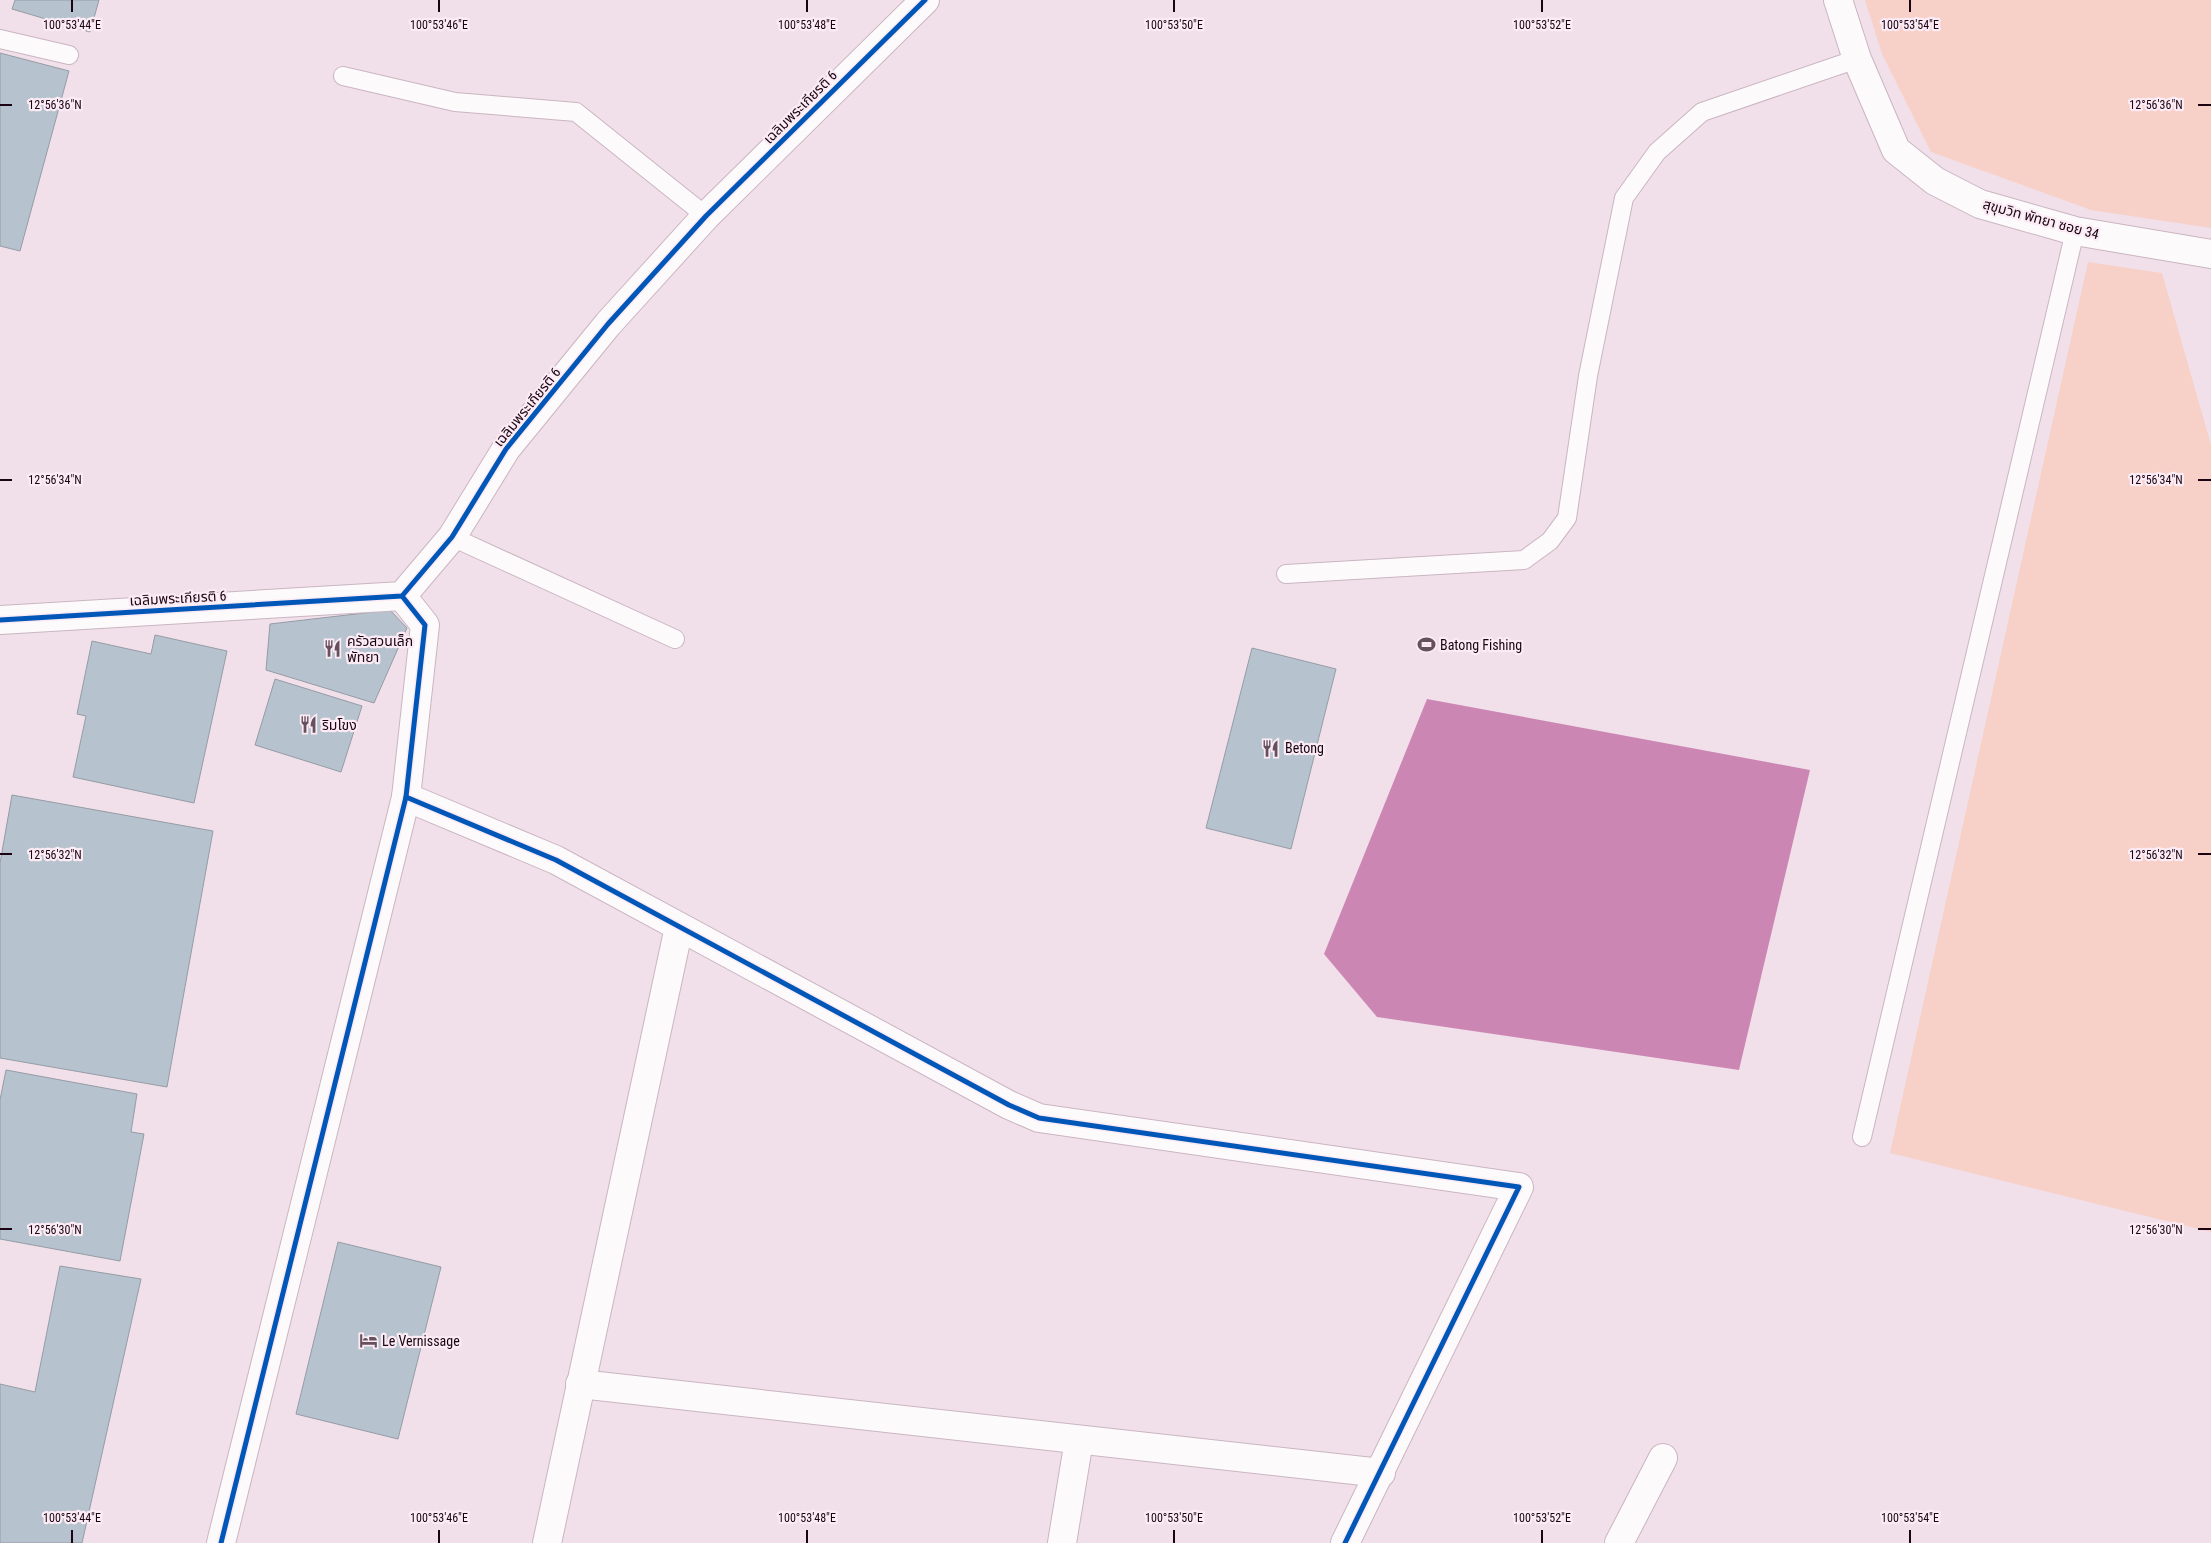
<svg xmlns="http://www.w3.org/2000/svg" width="2211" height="1543" font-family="'Roboto Condensed','Noto Sans Thai',sans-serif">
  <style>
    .green { fill: #f7d0c8 }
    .water { fill: #cc86b4 }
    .building { fill: #b6c2cd; stroke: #959ca5 }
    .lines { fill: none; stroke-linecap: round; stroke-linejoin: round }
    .service-casing { stroke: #cab5c1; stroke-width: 20 }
    .minor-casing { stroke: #cab5c1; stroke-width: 30 }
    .service { stroke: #fdfafc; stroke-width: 18 }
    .minor { stroke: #fdfafc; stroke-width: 28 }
    .cycleway-casing { stroke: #fbebf4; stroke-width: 8 }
    .cycleway { stroke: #0057b8; stroke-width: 5 }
    .ticks { fill: none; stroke: #1b0313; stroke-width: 2 }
    .labels { text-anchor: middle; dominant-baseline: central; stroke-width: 4.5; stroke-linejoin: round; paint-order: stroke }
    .street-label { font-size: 14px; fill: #1b0313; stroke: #fbebf4 }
    .poi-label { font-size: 14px; fill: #1b0313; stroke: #fbebf4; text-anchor: start }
    .ticks-label { font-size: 12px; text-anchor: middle; fill: #1b0313; stroke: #fbebf4; stroke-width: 4.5; stroke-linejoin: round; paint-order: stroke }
  </style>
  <rect width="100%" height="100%" fill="#f1e0ea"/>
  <g class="green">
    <polygon points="1865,0 2211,0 2211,228 2091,210 1931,152 1882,54"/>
    <polygon points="2088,262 2162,273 2211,445 2211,1232 1890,1153"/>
  </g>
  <polygon class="water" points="1427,699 1810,770 1739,1070 1377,1017 1324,954"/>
  <g class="building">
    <polygon points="15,0 99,0 90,32 12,9"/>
    <polygon points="0,53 69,71 20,251 0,246"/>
    <polygon points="390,610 407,628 374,703 266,670 270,624"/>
    <polygon points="155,635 227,651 194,803 73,777 86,716 77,714 92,641 151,654"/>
    <polygon points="1252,648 1336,669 1291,849 1206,828"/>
    <polygon points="275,679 362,706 341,772 255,745"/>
    <polygon points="12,795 213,831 167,1087 0,1058 0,863"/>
    <polygon points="6,1070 137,1094 131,1132 144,1134 120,1261 0,1239 0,1100"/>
    <polygon points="338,1242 441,1267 398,1439 296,1414"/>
    <polygon points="60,1266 141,1279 82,1543 0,1543 0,1384 35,1392"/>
  </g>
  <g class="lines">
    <defs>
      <g id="service">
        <polyline points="0,39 69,55"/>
        <polyline points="343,76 455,102 576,112 706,216"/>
        <polyline points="452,537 675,639"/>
        <polyline points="1286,574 1524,560 1550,541 1567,518 1588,376 1624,198 1657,152 1702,112 1857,59"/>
        <polyline points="1862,1137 2075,231"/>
      </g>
      <g id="minor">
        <polyline points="1838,0 1857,59 1896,150 1935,181 1980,204 2075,231 2211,254"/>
        <polyline points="0,620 402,596 452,537 506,449 608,324 706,216 925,0"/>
        <polyline points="406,797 556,860 1009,1105 1039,1118 1519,1187 1345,1543"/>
        <polyline points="580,1384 1381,1473"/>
        <polyline points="221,1543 406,797 425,625 402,596"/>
        <polyline points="547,1543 679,927"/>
        <polyline points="1062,1543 1079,1440"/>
        <polyline points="1619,1543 1663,1458"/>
      </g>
    </defs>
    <use href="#service" class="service-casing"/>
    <use href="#minor" class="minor-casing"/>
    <use href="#service" class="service"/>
    <use href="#minor" class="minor"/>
    <defs>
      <g id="cycleway">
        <polyline points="0,620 402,596 452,537 506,449 608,324 706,216 925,0"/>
        <polyline points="406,797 556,860 1009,1105 1039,1118 1519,1187 1345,1543"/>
        <polyline points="221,1543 406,797 425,625 402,596"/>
      </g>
    </defs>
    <use href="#cycleway" class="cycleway-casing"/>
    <use href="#cycleway" class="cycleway"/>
  </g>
  <path class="ticks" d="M72 0V12M439 0V12M807 0V12M1174 0V12M1542 0V12M1910 0V12M0 105H12M2198 105H2211M0 480H12M2198 480H2211M0 854H12M2198 854H2211M0 1229H12M2198 1229H2211M72 1530V1543M439 1530V1543M807 1530V1543M1174 1530V1543M1542 1530V1543M1910 1530V1543"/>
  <defs>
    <symbol id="stadium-bare" viewBox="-9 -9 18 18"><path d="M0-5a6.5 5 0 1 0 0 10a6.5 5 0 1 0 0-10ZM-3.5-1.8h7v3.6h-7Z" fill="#66505e" stroke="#fbebf4" stroke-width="2.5" paint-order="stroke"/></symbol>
    <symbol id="restaurant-bare" viewBox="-9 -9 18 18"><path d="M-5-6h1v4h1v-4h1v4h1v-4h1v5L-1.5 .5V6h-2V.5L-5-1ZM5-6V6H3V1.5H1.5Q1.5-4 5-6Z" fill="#66505e" stroke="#fbebf4" stroke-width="2.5" paint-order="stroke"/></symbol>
    <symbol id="hotel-bare" viewBox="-9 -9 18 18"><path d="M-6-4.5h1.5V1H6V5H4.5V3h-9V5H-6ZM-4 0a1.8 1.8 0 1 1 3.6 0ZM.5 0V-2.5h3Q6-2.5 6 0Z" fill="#66505e" stroke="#fbebf4" stroke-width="2.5" paint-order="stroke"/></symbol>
  </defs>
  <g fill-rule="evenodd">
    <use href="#stadium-bare" x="1414" y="632" width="25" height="25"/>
    <use href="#restaurant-bare" x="320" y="636" width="25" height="25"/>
    <use href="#restaurant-bare" x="296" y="712" width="25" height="25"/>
    <use href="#restaurant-bare" x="1258" y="736" width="25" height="25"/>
    <use href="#hotel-bare" x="356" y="1328" width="25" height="25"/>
  </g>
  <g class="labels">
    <g class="street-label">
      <text transform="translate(800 107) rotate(-45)">เฉลิมพระเกียรติ 6</text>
      <text transform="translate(2041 219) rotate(15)">สุขุมวิท พัทยา ซอย 34</text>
      <text transform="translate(527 407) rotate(-51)">เฉลิมพระเกียรติ 6</text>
      <text transform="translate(178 598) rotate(-3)">เฉลิมพระเกียรติ 6</text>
    </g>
    <g class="poi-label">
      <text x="347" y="641">ครัวสวนเล็ก<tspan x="347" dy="16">พัทยา</tspan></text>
      <text x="1440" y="645">Batong Fishing</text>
      <text x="322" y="725">ริมโขง</text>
      <text x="1285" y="748">Betong</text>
      <text x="382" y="1341">Le Vernissage</text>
    </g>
  </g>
  <g class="ticks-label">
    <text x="72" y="29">100°53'44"E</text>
    <text x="439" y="29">100°53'46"E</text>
    <text x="807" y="29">100°53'48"E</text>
    <text x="1174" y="29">100°53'50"E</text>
    <text x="1542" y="29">100°53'52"E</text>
    <text x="1910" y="29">100°53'54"E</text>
    <text x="55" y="109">12°56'36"N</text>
    <text x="2156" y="109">12°56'36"N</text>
    <text x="55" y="484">12°56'34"N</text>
    <text x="2156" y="484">12°56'34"N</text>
    <text x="55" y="859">12°56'32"N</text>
    <text x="2156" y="859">12°56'32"N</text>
    <text x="55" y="1234">12°56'30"N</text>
    <text x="2156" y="1234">12°56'30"N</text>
    <text x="72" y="1522">100°53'44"E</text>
    <text x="439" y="1522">100°53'46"E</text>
    <text x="807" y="1522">100°53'48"E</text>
    <text x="1174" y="1522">100°53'50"E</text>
    <text x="1542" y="1522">100°53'52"E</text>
    <text x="1910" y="1522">100°53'54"E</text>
  </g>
</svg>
